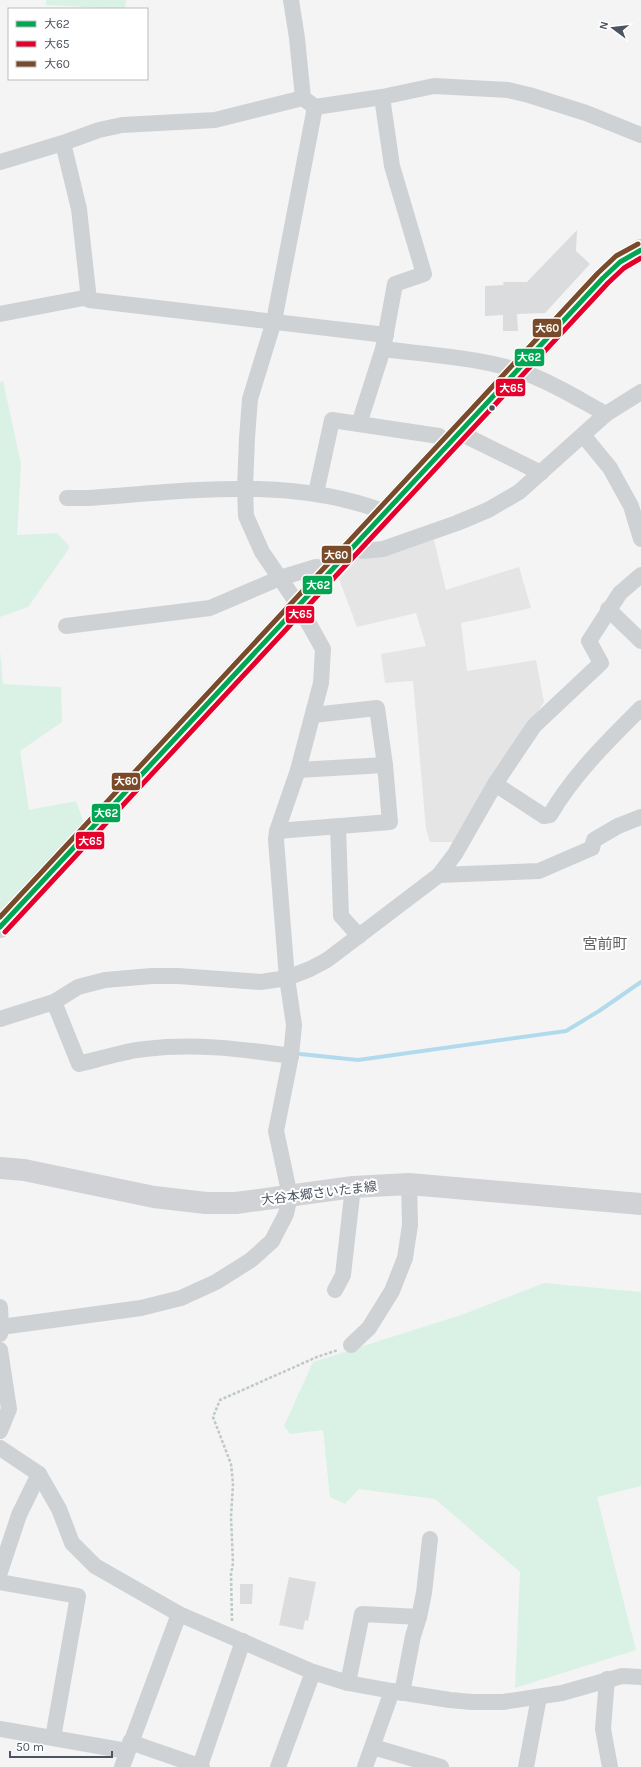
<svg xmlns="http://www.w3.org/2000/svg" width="641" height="1767" font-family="Karla,'Noto Sans JP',sans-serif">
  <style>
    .education { fill: #e6e5e6 }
    .green { fill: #daf1e5 }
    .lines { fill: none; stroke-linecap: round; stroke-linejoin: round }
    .stream { stroke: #b1dbed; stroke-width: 4 }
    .building { fill: #dbdcde }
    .path { stroke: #bec8c5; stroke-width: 2.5; stroke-dasharray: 3 2; stroke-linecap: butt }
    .street { stroke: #cfd2d4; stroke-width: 16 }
    .secondary { stroke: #d0d2d5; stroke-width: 22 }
    .bus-1-casing { stroke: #fff; stroke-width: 8 }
    .bus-2-casing { stroke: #fff; stroke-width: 8 }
    .bus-3-casing { stroke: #fff; stroke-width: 8 }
    .bus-1 { stroke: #00a651; stroke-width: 5 }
    .bus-2 { stroke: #e4002b; stroke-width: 5 }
    .bus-3 { stroke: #7a4b2a; stroke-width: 5 }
    .bus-dot { fill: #4b5460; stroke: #fff; stroke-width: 1.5 }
    .labels { text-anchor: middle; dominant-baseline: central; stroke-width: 4; stroke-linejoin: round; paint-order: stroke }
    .street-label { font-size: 13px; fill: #4b5460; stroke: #fff }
    .quarter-label { font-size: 15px; fill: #5f6267; stroke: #fff }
    .line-badge { stroke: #fff; stroke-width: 1.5 }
    .badge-label { font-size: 11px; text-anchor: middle; font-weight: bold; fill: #fff }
  </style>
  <rect width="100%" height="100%" fill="#f4f4f4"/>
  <polygon class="education" points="434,540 446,590 519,567 531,608 461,623 467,671 536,660 544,702 456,842 430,842 426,829 413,681 385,683 381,654 426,646 416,613 357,627 339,579 359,557"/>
  <g class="green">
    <polygon points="46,0 126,0 125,9 46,5"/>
    <polygon points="3,381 21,464 17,535 57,533 70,547 28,607 0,617 0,382"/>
    <polygon points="0,651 3,684 61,687 62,722 20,751 29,810 76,801 84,823 0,913"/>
    <polygon points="544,1283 641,1292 641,1486 597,1497 636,1650 515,1688 520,1572 435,1499 359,1489 345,1504 330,1497 323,1430 290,1434 284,1426 313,1362 464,1314"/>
  </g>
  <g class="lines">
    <polyline class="stream" points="300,1054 358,1060 566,1031 599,1011 641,982"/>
  </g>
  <g class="building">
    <polygon points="577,230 576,251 590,264 545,313 517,314 518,331 503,331 503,315 485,316 485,286 504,285 503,282 527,282"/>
    <polygon points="289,1577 316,1582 308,1621 305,1620 303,1630 279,1625"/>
    <polygon points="240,1584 253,1584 252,1604 240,1604"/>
  </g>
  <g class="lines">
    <polyline class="path" points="232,1621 231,1574 233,1563 231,1517 233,1484 231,1464 213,1417 220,1400 317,1357 338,1350"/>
    <g class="street">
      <polyline points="291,0 297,38 303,98"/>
      <polyline points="315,107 382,97 434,86 508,90 529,95 586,113 641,135"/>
      <polyline points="63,143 79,209 89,300 386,335"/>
      <polyline points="0,162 63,143 99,130 122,125 215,120 303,98 315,107 274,321 250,399 247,438 245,488 246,516 262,552 299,606 323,649 321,683 298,770 277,831 276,840 287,978 294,1025 291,1056 276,1131 290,1196 286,1214 272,1241 251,1260 216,1282 181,1298 141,1308 1,1327"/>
      <polyline points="0,314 89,297"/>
      <path d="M383 349C429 355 490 358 533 376 558 386 582 401 606 414"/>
      <polyline points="359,424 383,349 395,284 424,274 392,166 382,97"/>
      <polyline points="458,432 541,473"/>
      <polyline points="583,435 610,468 631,506 641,539"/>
      <polyline points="316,493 332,420 439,436 448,443"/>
      <path d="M67 498H89C187 491 291 476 385 512"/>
      <polyline points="352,549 363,551 383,549 457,523 488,510 519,492 606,414 641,392"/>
      <polyline points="608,609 641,641"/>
      <polyline points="66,626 210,608 280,578 316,567 333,570"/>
      <polyline points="313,715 377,708 385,765"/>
      <path d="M495 784 544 816 550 815C574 774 608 741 641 708"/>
      <polyline points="338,826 341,916 359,936"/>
      <polyline points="277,831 390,822 385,765 298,770"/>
      <polyline points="439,875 455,854 495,784 534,726 601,663 589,641 620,593 641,575"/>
      <path d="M54 1002 79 1064C101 1059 123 1051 145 1049 196 1043 241 1049 291 1056"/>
      <polyline points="0,1019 54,1002 78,987 105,980 152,976 178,976 261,982 287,978 310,969 327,960 439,875 539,871 592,848 594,840 618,826 641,817"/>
      <polyline points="335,1290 343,1275 353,1187"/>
      <polyline points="0,1307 1,1327 0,1334"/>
      <polyline points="351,1345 369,1328 392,1291 405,1258 410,1225 409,1184"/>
      <polyline points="0,1350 9,1409 0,1431"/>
      <polyline points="0,1448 39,1474 59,1509 72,1543 95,1566 179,1614 313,1672 348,1683 392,1691 450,1700 472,1702 503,1702 562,1693 622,1676 641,1677"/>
      <polyline points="0,1572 19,1515 39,1474"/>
      <polyline points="0,1582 78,1596 53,1738"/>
      <polyline points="607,1679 603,1729 610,1767"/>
      <polyline points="348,1683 362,1614 419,1617"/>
      <polyline points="402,1693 413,1636 419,1617 424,1593 430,1539"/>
      <polyline points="0,1729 127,1751"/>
      <polyline points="130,1742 202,1767"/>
      <polyline points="373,1747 441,1767"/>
      <polyline points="200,1766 243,1641"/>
      <polyline points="122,1767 179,1614"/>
      <polyline points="278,1767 313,1672"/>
      <polyline points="365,1767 392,1691"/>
      <polyline points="526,1767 539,1697"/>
    </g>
    <g class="secondary">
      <polyline points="0,927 603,278 620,262 641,250"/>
      <polyline points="0,1168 24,1170 154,1197 206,1203 236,1203 353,1187 409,1184 641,1204"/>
    </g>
    <defs>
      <polyline id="bus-1" points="0,927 603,278 620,262 641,250"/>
      <polyline id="bus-2" points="5,932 608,283 624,268 641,258"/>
      <polyline id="bus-3" points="0,917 598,273 616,256 638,244"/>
    </defs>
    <use href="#bus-1" class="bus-1-casing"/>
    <use href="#bus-2" class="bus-2-casing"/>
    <use href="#bus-3" class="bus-3-casing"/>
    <use href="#bus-1" class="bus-1"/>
    <use href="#bus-2" class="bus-2"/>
    <use href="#bus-3" class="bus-3"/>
  </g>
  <circle class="bus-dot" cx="492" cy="408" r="3.5"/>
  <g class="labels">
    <g class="street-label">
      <text transform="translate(319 1193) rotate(-7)">大谷本郷さいたま線</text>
    </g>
    <g class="quarter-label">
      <text x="605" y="944">宮前町</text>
    </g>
  </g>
  <g class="line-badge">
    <rect x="532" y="318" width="30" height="20" rx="4" fill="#7a4b2a"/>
    <rect x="514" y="348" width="31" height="19" rx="4" fill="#00a651"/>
    <rect x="495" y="378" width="31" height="19" rx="4" fill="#e4002b"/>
    <rect x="321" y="545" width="31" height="19" rx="4" fill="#7a4b2a"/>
    <rect x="302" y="575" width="31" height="20" rx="4" fill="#00a651"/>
    <rect x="285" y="605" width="30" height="19" rx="4" fill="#e4002b"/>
    <rect x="111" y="772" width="30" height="19" rx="4" fill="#7a4b2a"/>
    <rect x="91" y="803" width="30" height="20" rx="4" fill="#00a651"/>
    <rect x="75" y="831" width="30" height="19" rx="4" fill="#e4002b"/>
  </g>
  <g class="badge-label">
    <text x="547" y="332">大60</text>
    <text x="529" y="361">大62</text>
    <text x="511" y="392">大65</text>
    <text x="336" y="559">大60</text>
    <text x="318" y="589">大62</text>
    <text x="300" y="618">大65</text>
    <text x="126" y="785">大60</text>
    <text x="106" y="817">大62</text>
    <text x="90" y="845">大65</text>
  </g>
  <rect x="8" y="8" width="140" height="72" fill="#ffffff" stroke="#b7bbbf"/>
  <rect x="16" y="21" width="20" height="6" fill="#00a651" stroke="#b7bbbf"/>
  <text x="44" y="28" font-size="12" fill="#4b5460">大62</text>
  <rect x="16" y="41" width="20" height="6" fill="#e4002b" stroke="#b7bbbf"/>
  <text x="44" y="48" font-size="12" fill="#4b5460">大65</text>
  <rect x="16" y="61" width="20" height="6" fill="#7a4b2a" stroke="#b7bbbf"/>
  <text x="44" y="68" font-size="12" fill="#4b5460">大60</text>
  <g transform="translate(613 28) rotate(285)" stroke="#ffffff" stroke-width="3" paint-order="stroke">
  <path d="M0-3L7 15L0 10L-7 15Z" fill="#4b5460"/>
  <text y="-6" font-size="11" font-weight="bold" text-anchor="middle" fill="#4b5460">N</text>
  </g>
  <path d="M10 1751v6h102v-6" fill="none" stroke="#4b5460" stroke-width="2"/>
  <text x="16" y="1751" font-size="12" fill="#4b5460" stroke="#ffffff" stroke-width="3" paint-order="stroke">50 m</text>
</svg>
